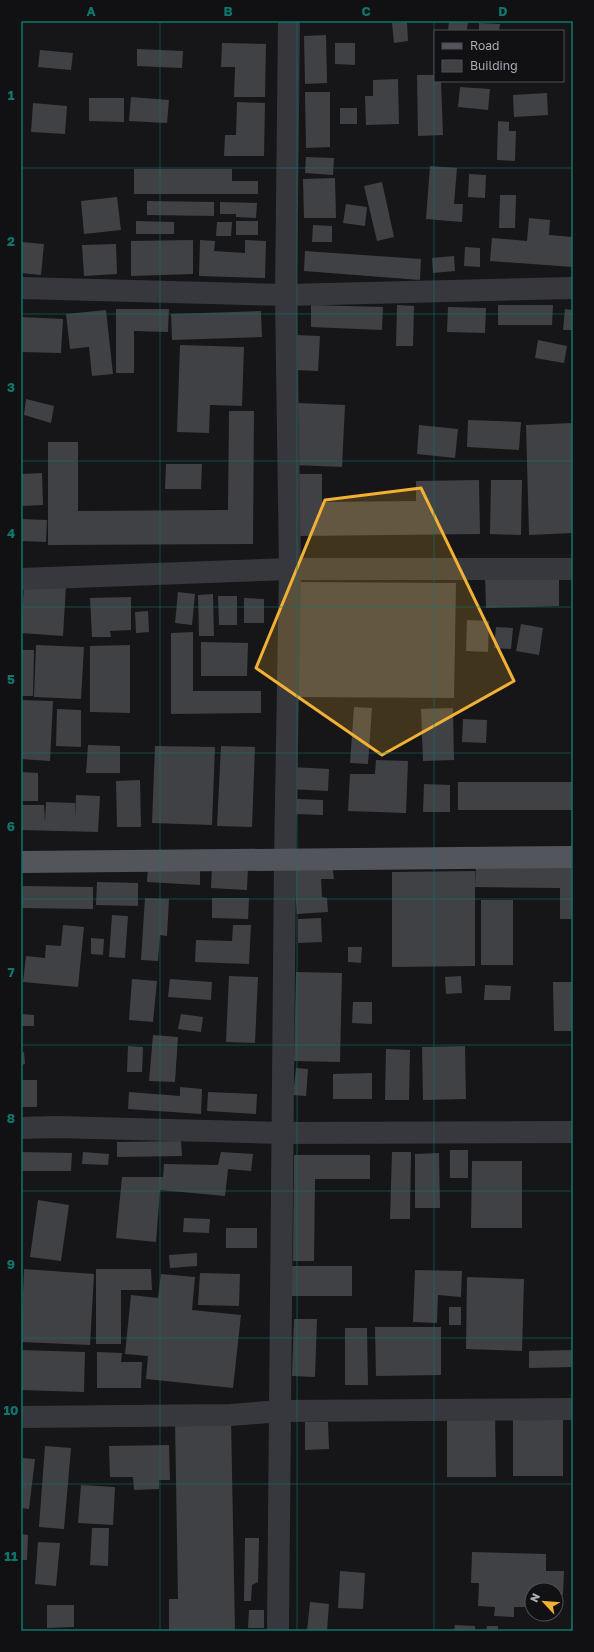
<svg xmlns="http://www.w3.org/2000/svg" width="594" height="1652" font-family="'Golos Text',sans-serif">
  <style>
    .building { fill: #404145 }
    .lines { fill: none; stroke-linecap: round; stroke-linejoin: round }
    .minor { stroke: #37383d; stroke-width: 22 }
    .major { stroke: #53555c; stroke-width: 22 }
    .marked { fill: #f2b134; fill-opacity: 0.2; stroke: #f2b134; stroke-width: 3; stroke-linejoin: round }
    .grid { fill: none; stroke: #0f766e; stroke-width: 1; stroke-opacity: 0.55 }
    .neatline { fill: none; stroke: #0f766e; stroke-width: 1.5 }
    .grid-label { font-size: 13px; text-anchor: middle; font-weight: bold; fill: #0f766e }
  </style>
  <rect width="100%" height="100%" fill="#161618"/>
  <g class="building">
    <polygon points="449,21 468,21 467,31 448,31"/>
    <polygon points="407,22 408,41 394,43 392,23"/>
    <polygon points="479,23 500,24 499,31 479,31"/>
    <polygon points="326,35 327,83 305,84 304,36"/>
    <polygon points="222,43 266,44 265,97 234,97 235,67 221,67"/>
    <polygon points="335,43 355,43 355,65 335,64"/>
    <polygon points="137,49 183,51 182,68 137,66"/>
    <polygon points="40,50 73,53 71,70 38,67"/>
    <polygon points="417,75 435,75 435,81 441,81 443,135 418,136"/>
    <polygon points="398,79 399,124 366,125 365,96 373,96 373,80"/>
    <polygon points="460,87 490,89 488,110 458,107"/>
    <polygon points="305,92 330,92 330,147 306,148"/>
    <polygon points="547,93 548,115 514,117 513,95"/>
    <polygon points="131,97 169,100 167,123 129,121"/>
    <polygon points="89,98 124,98 124,122 89,121"/>
    <polygon points="237,102 265,103 264,156 224,156 225,135 236,135"/>
    <polygon points="33,103 67,106 65,134 31,132"/>
    <rect x="340" y="108" width="17" height="16"/>
    <polygon points="498,121 509,122 509,131 516,131 515,161 497,160"/>
    <polygon points="306,157 334,158 333,175 305,173"/>
    <polygon points="430,166 457,168 454,204 463,204 462,222 426,219"/>
    <polygon points="134,169 232,169 232,181 258,181 258,194 134,194"/>
    <polygon points="469,174 486,175 485,198 468,197"/>
    <polygon points="335,178 336,218 304,218 303,179"/>
    <polygon points="382,182 394,237 377,241 364,186"/>
    <polygon points="500,195 516,195 515,228 499,228"/>
    <polygon points="117,197 121,230 84,234 81,201"/>
    <polygon points="147,201 214,202 214,216 147,215"/>
    <polygon points="220,202 257,203 256,218 236,217 236,214 220,214"/>
    <polygon points="346,204 367,207 365,226 343,223"/>
    <polygon points="529,218 550,220 549,235 573,237 573,267 490,261 492,238 527,241"/>
    <polygon points="136,221 174,222 174,234 136,234"/>
    <rect x="236" y="221" width="22" height="14"/>
    <polygon points="217,222 232,222 231,236 216,236"/>
    <polygon points="313,225 332,226 332,242 312,242"/>
    <polygon points="193,240 193,274 131,276 131,241"/>
    <polygon points="200,240 215,241 214,251 245,253 245,240 266,241 265,278 199,276"/>
    <polygon points="21,242 44,244 41,275 21,273"/>
    <polygon points="116,244 117,274 84,276 82,245"/>
    <polygon points="465,247 480,248 480,267 464,266"/>
    <polygon points="305,251 421,259 420,280 304,271"/>
    <polygon points="454,256 455,271 433,273 432,258"/>
    <polygon points="311,305 383,307 382,330 311,327"/>
    <polygon points="397,305 414,306 413,346 396,346"/>
    <polygon points="498,305 553,305 552,325 498,325"/>
    <polygon points="448,307 486,308 485,333 447,332"/>
    <polygon points="116,309 169,309 168,332 134,331 134,373 116,373"/>
    <polygon points="565,309 573,310 573,330 563,330"/>
    <polygon points="106,310 113,374 92,376 89,347 70,349 66,314"/>
    <polygon points="261,311 262,337 172,340 171,314"/>
    <polygon points="21,317 63,319 61,353 21,352"/>
    <polygon points="295,335 320,336 318,371 293,370"/>
    <polygon points="538,340 567,346 564,363 535,358"/>
    <polygon points="180,345 244,347 242,406 210,405 209,433 177,432"/>
    <polygon points="26,399 54,406 51,423 24,415"/>
    <polygon points="297,403 345,405 342,467 295,465"/>
    <polygon points="229,411 254,411 253,544 48,545 48,442 78,442 78,511 228,510"/>
    <polygon points="468,420 521,422 519,450 467,447"/>
    <polygon points="573,423 573,533 529,535 526,425"/>
    <polygon points="419,425 458,429 455,458 417,454"/>
    <polygon points="166,464 202,464 201,489 165,489"/>
    <polygon points="42,473 43,505 21,506 21,474"/>
    <polygon points="299,474 322,474 322,502 416,501 416,481 479,480 480,534 299,536"/>
    <polygon points="491,480 522,480 521,535 490,534"/>
    <polygon points="21,519 47,520 46,542 21,541"/>
    <polygon points="559,575 559,606 486,608 485,576"/>
    <polygon points="298,582 456,583 454,698 296,697"/>
    <polygon points="24,584 66,586 63,636 21,633"/>
    <polygon points="178,592 195,594 192,625 175,623"/>
    <polygon points="213,594 214,636 199,636 198,595"/>
    <polygon points="218,596 237,596 237,625 219,625"/>
    <polygon points="131,597 131,630 110,631 111,637 92,637 90,598"/>
    <polygon points="244,598 264,599 264,623 244,623"/>
    <polygon points="148,611 149,632 136,633 135,612"/>
    <polygon points="467,620 489,621 488,652 466,651"/>
    <polygon points="521,624 543,628 539,655 516,651"/>
    <polygon points="496,627 513,628 511,649 494,648"/>
    <polygon points="193,632 193,691 261,691 261,713 171,714 171,633"/>
    <polygon points="201,642 248,643 247,676 201,676"/>
    <polygon points="36,645 84,647 81,699 34,697"/>
    <polygon points="130,645 130,713 90,712 90,646"/>
    <polygon points="21,650 34,650 33,696 21,696"/>
    <polygon points="21,700 53,701 50,761 21,759"/>
    <polygon points="354,707 372,708 368,764 350,763"/>
    <polygon points="453,708 454,760 423,761 421,709"/>
    <polygon points="57,709 81,710 81,747 56,746"/>
    <polygon points="463,719 487,720 486,743 462,742"/>
    <polygon points="88,745 120,746 120,773 86,773"/>
    <polygon points="155,746 215,747 212,825 152,823"/>
    <polygon points="221,746 255,747 252,827 217,826"/>
    <polygon points="376,760 408,761 406,813 348,811 350,774 375,774"/>
    <polygon points="291,767 329,769 328,791 290,789"/>
    <polygon points="21,772 38,773 38,801 21,801"/>
    <polygon points="140,780 141,827 117,827 116,781"/>
    <rect x="458" y="782" width="115" height="28"/>
    <polygon points="424,784 450,785 450,812 423,812"/>
    <polygon points="76,795 100,796 98,832 21,830 21,805 44,805 45,822 46,802 75,803 75,818"/>
    <polygon points="297,799 323,800 323,815 296,814"/>
    <polygon points="476,863 573,863 573,919 560,919 560,888 475,887"/>
    <polygon points="332,864 334,879 321,879 322,897 327,898 328,912 297,914 293,866"/>
    <polygon points="212,865 248,866 247,890 211,888"/>
    <polygon points="148,867 200,869 200,885 147,882"/>
    <polygon points="475,871 475,966 392,967 392,872"/>
    <polygon points="97,882 138,883 138,906 96,905"/>
    <polygon points="22,886 93,887 93,909 21,908"/>
    <polygon points="145,898 169,899 167,936 160,935 158,961 141,960"/>
    <polygon points="212,898 249,898 248,919 212,918"/>
    <rect x="481" y="900" width="32" height="65"/>
    <polygon points="112,915 128,916 125,958 109,957"/>
    <polygon points="321,918 322,942 298,943 298,919"/>
    <polygon points="63,925 84,927 78,987 23,982 26,956 45,958 46,945 61,946"/>
    <polygon points="233,925 251,925 249,964 195,962 196,940 232,941"/>
    <polygon points="91,938 104,939 103,955 91,954"/>
    <polygon points="348,947 362,947 361,963 348,962"/>
    <polygon points="296,972 342,973 340,1062 294,1061"/>
    <polygon points="229,976 258,977 255,1043 226,1042"/>
    <polygon points="461,976 462,993 446,994 445,977"/>
    <polygon points="132,979 157,981 153,1022 129,1020"/>
    <polygon points="170,979 212,982 211,1000 168,997"/>
    <polygon points="553,982 573,982 573,1031 554,1031"/>
    <polygon points="485,985 511,986 510,1000 484,1000"/>
    <polygon points="353,1002 372,1002 372,1024 352,1023"/>
    <polygon points="21,1014 34,1015 34,1026 21,1026"/>
    <polygon points="181,1014 203,1017 201,1032 178,1029"/>
    <polygon points="153,1035 178,1037 175,1082 149,1081"/>
    <polygon points="128,1046 143,1047 142,1072 127,1072"/>
    <polygon points="465,1046 466,1099 423,1100 422,1047"/>
    <polygon points="386,1049 410,1050 409,1100 385,1100"/>
    <polygon points="24,1052 25,1064 21,1065 21,1053"/>
    <polygon points="296,1068 308,1069 306,1096 293,1095"/>
    <polygon points="372,1073 372,1099 333,1099 333,1074"/>
    <rect x="21" y="1080" width="16" height="27"/>
    <polygon points="180,1087 202,1089 201,1114 128,1109 129,1092 180,1096"/>
    <polygon points="208,1092 257,1094 256,1114 207,1111"/>
    <polygon points="181,1141 182,1156 117,1157 117,1142"/>
    <rect x="450" y="1150" width="18" height="28"/>
    <polygon points="21,1152 72,1153 71,1171 21,1171"/>
    <polygon points="83,1152 109,1154 108,1165 82,1164"/>
    <polygon points="221,1152 253,1154 251,1171 228,1169 225,1196 160,1190 156,1242 116,1238 122,1177 163,1177 164,1164 218,1165"/>
    <polygon points="392,1152 411,1152 410,1219 390,1219"/>
    <polygon points="439,1153 440,1208 415,1208 415,1154"/>
    <polygon points="294,1155 370,1155 370,1179 315,1179 314,1261 293,1261"/>
    <polygon points="472,1161 522,1161 522,1228 471,1228"/>
    <polygon points="38,1200 69,1205 61,1261 30,1257"/>
    <polygon points="184,1218 210,1219 209,1233 183,1232"/>
    <rect x="226" y="1228" width="31" height="20"/>
    <polygon points="197,1253 197,1266 170,1268 169,1255"/>
    <rect x="292" y="1266" width="60" height="30"/>
    <polygon points="24,1269 94,1274 90,1345 21,1342"/>
    <polygon points="96,1269 151,1269 152,1290 121,1290 121,1344 96,1344"/>
    <polygon points="415,1270 462,1271 461,1297 438,1295 437,1323 413,1322"/>
    <polygon points="200,1273 240,1274 239,1306 198,1305"/>
    <polygon points="161,1274 195,1277 192,1310 241,1315 233,1388 146,1379 148,1356 125,1354 131,1295 158,1298"/>
    <polygon points="467,1277 524,1279 522,1351 466,1349"/>
    <rect x="449" y="1307" width="12" height="18"/>
    <polygon points="294,1319 317,1319 315,1377 292,1376"/>
    <polygon points="375,1327 441,1327 441,1375 376,1376"/>
    <polygon points="345,1328 367,1328 368,1385 345,1385"/>
    <polygon points="21,1350 85,1352 84,1392 21,1390"/>
    <polygon points="573,1350 573,1367 529,1368 529,1351"/>
    <polygon points="97,1352 122,1353 121,1362 142,1362 141,1388 97,1388"/>
    <polygon points="563,1411 563,1476 513,1476 513,1412"/>
    <polygon points="495,1413 496,1477 447,1477 447,1414"/>
    <polygon points="231,1418 235,1631 169,1631 169,1599 178,1599 175,1420"/>
    <polygon points="305,1422 328,1422 329,1449 305,1450"/>
    <polygon points="169,1445 170,1480 159,1480 159,1489 134,1490 133,1477 110,1477 109,1446"/>
    <polygon points="45,1446 71,1448 64,1529 39,1527"/>
    <polygon points="23,1458 35,1459 29,1509 21,1508 21,1477"/>
    <polygon points="81,1485 115,1487 113,1525 78,1523"/>
    <polygon points="92,1528 109,1528 108,1566 90,1565"/>
    <polygon points="21,1534 28,1535 27,1560 21,1560"/>
    <polygon points="245,1538 259,1538 258,1582 252,1585 251,1601 244,1601"/>
    <polygon points="38,1542 60,1543 56,1586 35,1584"/>
    <polygon points="472,1552 546,1554 546,1571 564,1571 563,1595 556,1595 556,1590 532,1590 532,1607 514,1607 514,1617 494,1616 495,1607 478,1606 479,1583 471,1583"/>
    <polygon points="340,1571 365,1573 363,1609 338,1608"/>
    <polygon points="310,1602 329,1604 327,1631 307,1631"/>
    <polygon points="47,1605 74,1605 74,1627 47,1628"/>
    <polygon points="572,1609 573,1609 573,1631 571,1631"/>
    <polygon points="249,1610 264,1610 264,1628 248,1628"/>
    <polygon points="455,1625 475,1626 475,1631 454,1631"/>
    <polygon points="487,1626 498,1626 498,1631 486,1631"/>
  </g>
  <g class="lines">
    <g class="minor">
      <polyline points="21,288 286,295 573,288"/>
      <polyline points="21,579 290,569 573,569"/>
      <polyline points="21,1128 56,1127 282,1133 573,1132"/>
      <polyline points="21,1417 231,1415 280,1411 573,1409"/>
      <polyline points="278,1631 285,860 290,569 286,295 289,21"/>
    </g>
    <polyline class="major" points="21,862 573,857"/>
  </g>
  <path class="marked" d="M421 488 514 681 382 755 256 668 325 500Z"/>
  <path class="grid" d="M160 21V1631M297 21V1631M434 21V1631M21 168H573M21 314H573M21 461H573M21 607H573M21 753H573M21 899H573M21 1045H573M21 1191H573M21 1338H573M21 1484H573"/>
  <rect width="594" height="1652" fill="none" stroke="#111113" stroke-width="44"/>
  <rect x="434" y="30" width="130" height="52" fill="#111113" stroke="#4d4f55"/>
  <rect x="442" y="43" width="20" height="6" fill="#53555c" stroke="#4d4f55"/>
  <text x="470" y="50" font-size="12" fill="#a8adb8">Road</text>
  <rect x="442" y="60" width="20" height="12" fill="#404145" stroke="#4d4f55"/>
  <text x="470" y="70" font-size="12" fill="#a8adb8">Building</text>
  <g transform="translate(544 1602) rotate(296)"><circle r="19" fill="#111113" stroke="#4d4f55"/>
  <path d="M0-3L7 15L0 10L-7 15Z" fill="#f2b134"/>
  <text y="-6" font-size="11" font-weight="bold" text-anchor="middle" fill="#a8adb8">N</text>
  </g>
  <rect x="22" y="22" width="550" height="1608" class="neatline"/>
  <g class="grid-label">
    <text x="91" y="16">A</text>
    <text x="228" y="16">B</text>
    <text x="366" y="16">C</text>
    <text x="503" y="16">D</text>
    <text x="11" y="100">1</text>
    <text x="11" y="246">2</text>
    <text x="11" y="392">3</text>
    <text x="11" y="538">4</text>
    <text x="11" y="684">5</text>
    <text x="11" y="831">6</text>
    <text x="11" y="977">7</text>
    <text x="11" y="1123">8</text>
    <text x="11" y="1269">9</text>
    <text x="11" y="1415">10</text>
    <text x="11" y="1561">11</text>
  </g>
</svg>
